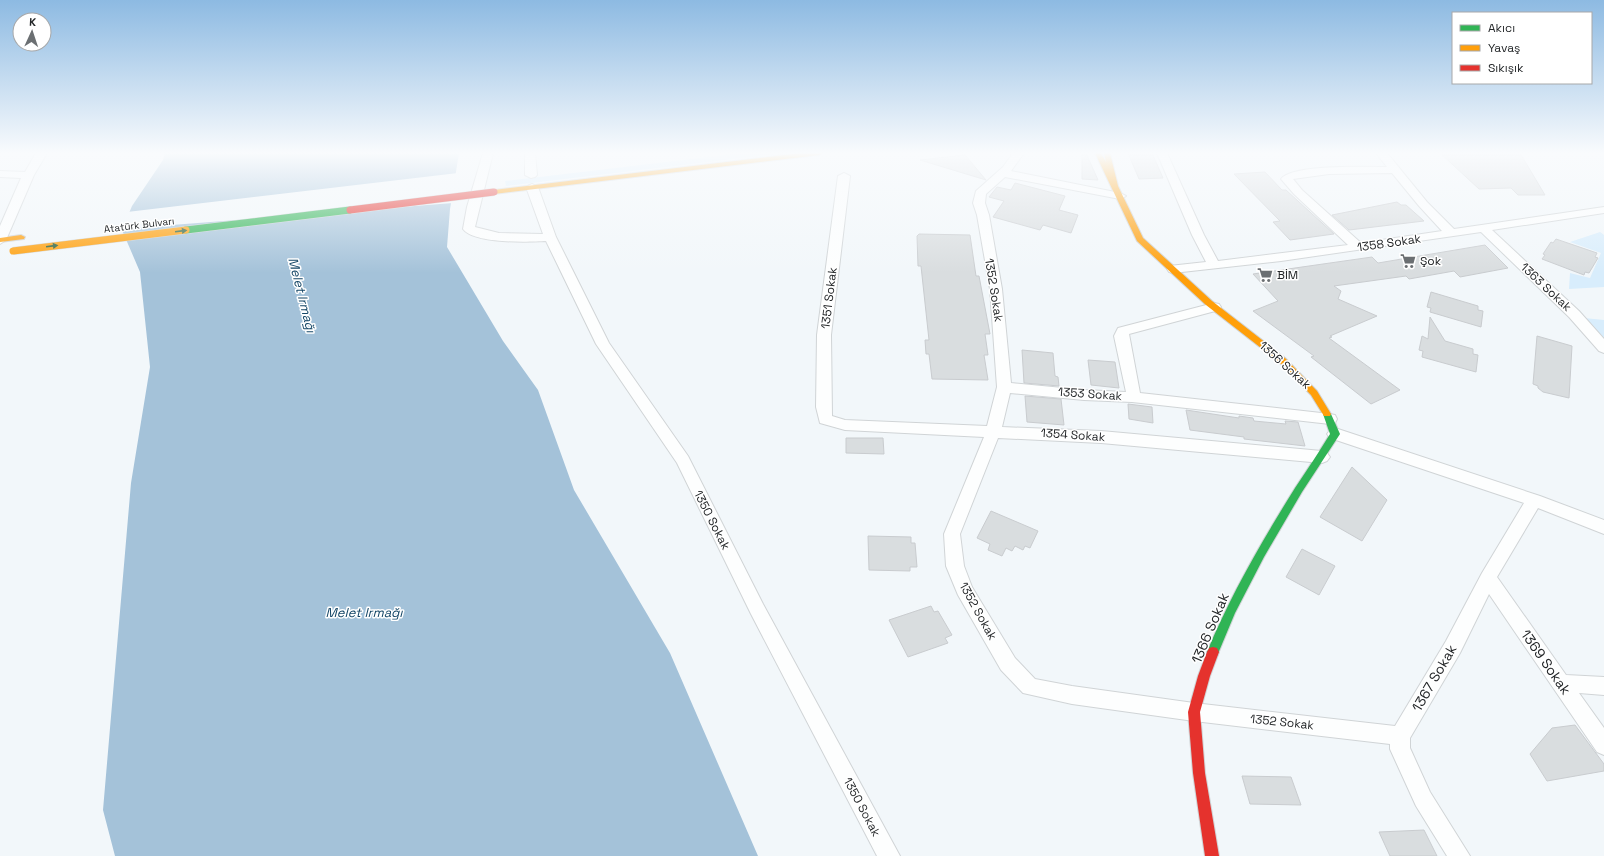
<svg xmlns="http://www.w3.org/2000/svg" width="1604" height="856" font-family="'Space Grotesk',sans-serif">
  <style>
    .green { fill: #d8edfc }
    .water { fill: #a4c2d9 }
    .pier { fill: #f2f7fa }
    .building { fill: #d9dddf; stroke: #c9cccf }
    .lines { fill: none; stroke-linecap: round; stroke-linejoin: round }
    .street-casing { stroke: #d0d4d6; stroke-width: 2 }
    .fast-casing { stroke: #d0d4d6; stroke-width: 2 }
    .slow-casing { stroke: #d0d4d6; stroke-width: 2 }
    .jam-casing { stroke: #d0d4d6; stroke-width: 2 }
    .street { fill: #fdfefe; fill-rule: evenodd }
    .fast { fill: #30b455; fill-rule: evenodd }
    .slow { fill: #ff9f0a; fill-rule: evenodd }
    .jam { fill: #e5322d; fill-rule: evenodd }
    .fast-bridge-casing { stroke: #d0d4d6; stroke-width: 8; stroke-linecap: butt }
    .slow-bridge-casing { stroke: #d0d4d6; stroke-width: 8; stroke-linecap: butt }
    .jam-bridge-casing { stroke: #d0d4d6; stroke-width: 8; stroke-linecap: butt }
    .fast-bridge { stroke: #30b455; stroke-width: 7 }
    .slow-bridge { stroke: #ff9f0a; stroke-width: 7 }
    .jam-bridge { stroke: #e5322d; stroke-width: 7 }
    .oneway { fill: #285f3a }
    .labels { text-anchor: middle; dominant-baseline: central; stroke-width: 3; stroke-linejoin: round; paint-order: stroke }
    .far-street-label { font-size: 10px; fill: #232628; stroke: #fff }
    .street-label { font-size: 12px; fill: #232628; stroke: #fff }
    .poi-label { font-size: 12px; fill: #232628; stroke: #fff; text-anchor: start }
    .water-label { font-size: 13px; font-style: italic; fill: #144666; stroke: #fff }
    .near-street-label { font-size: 14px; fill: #232628; stroke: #fff }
  </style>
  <rect width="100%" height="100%" fill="#f2f7fa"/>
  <g class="green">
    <polygon points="742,153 783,153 506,186 505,181"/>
    <polygon points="1600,232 1604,235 1604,287 1569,289 1570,273 1590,278 1601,253 1570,242"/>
    <polygon points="1584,318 1604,320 1604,338"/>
  </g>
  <polygon class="water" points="165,153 459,153 450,209 447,247 503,341 538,390 574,490 670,653 758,856 115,856 103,810 131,483 150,367 140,272 122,230 132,206 163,160"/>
  <polygon class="pier" points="458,173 453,203 120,229 127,212"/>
  <g class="building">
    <polygon points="1082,153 1086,153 1098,180 1082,179"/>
    <polygon points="1128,153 1152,153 1163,178 1139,179"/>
    <polygon points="1440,153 1520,153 1545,195 1518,195 1511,188 1479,189"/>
    <polygon points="965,155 986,180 920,160"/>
    <polygon points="1265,172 1282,190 1286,190 1334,234 1290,240 1273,222 1280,221 1234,174"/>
    <polygon points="1015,183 1065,196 1059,210 1078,215 1071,233 1043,225 1040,230 993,217 1004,201 989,197 997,187 1011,190"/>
    <polygon points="1397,202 1401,205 1406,205 1424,221 1349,230 1332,215"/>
    <polygon points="919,234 970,235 976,276 979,276 990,334 985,334 988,355 984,355 988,380 932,379 929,354 926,354 925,340 929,340 921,266 918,266 917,236"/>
    <polygon points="1556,239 1597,253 1595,257 1598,258 1589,273 1585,272 1584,275 1542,259 1545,255 1543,254 1551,242 1553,243"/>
    <polygon points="1485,245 1508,268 1460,277 1454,271 1409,279 1406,276 1334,286 1341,291 1338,299 1377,316 1330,336 1332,337 1329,338 1400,390 1371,404 1311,357 1314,356 1253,311 1278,301 1253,274 1372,257 1378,263"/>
    <polygon points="1431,292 1478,306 1478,310 1483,311 1481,327 1430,312 1431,308 1427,307"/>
    <polygon points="1430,317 1445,341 1473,349 1473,354 1478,355 1476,372 1422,357 1423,351 1419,350 1422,336 1428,339"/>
    <polygon points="1537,336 1572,346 1569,398 1543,392 1538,388 1538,386 1533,384"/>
    <polygon points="1022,350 1053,353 1055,376 1058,377 1059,386 1024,383"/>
    <polygon points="1088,360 1115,362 1119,388 1091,385"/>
    <polygon points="1025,396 1061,399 1064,425 1027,422"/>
    <polygon points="1128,404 1152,407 1153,423 1129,419"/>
    <polygon points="1186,410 1239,418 1239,416 1253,418 1254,421 1286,424 1285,421 1298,422 1305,446 1244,439 1244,437 1190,430"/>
    <polygon points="846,438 883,438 884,454 846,453"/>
    <polygon points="1352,467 1387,500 1362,541 1320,517"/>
    <polygon points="991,511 1038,531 1030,548 1025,546 1023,550 1015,546 1012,551 1006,548 1002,556 988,550 990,544 977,538"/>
    <polygon points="868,536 911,537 911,543 915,543 917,567 910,567 910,571 869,570"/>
    <polygon points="1302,549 1335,566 1319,595 1286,577"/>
    <polygon points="931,606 934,612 938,611 952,635 945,638 948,643 908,657 889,620"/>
    <polygon points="1575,725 1604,764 1604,771 1547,781 1530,754 1552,728"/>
    <polygon points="1242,776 1291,777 1301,805 1250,804"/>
    <polygon points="1424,830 1437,856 1390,856 1379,832"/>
  </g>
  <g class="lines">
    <defs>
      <g id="street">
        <polygon points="36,153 47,153 34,175 6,240 0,244 0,226 21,178 0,177 0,171 25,172"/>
        <path d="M483 153H493L475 227 499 233 543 234 526 187 532 184 538 187 556 237 609 343 688 456 763 604 900 856H877L751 614 677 463 596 344 546 241C529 242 474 244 463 229L467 207Z"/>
        <polygon points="525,153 535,153 537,175 535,177 531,178 525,175"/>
        <polygon points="1013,153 1024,153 1011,171 1120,193 1126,196 1120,199 1005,177 986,194 985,203 989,215 1002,289 1011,383 1084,390 1126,392 1114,336 1118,328 1214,303 1219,304 1221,307 1219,310 1129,334 1140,393 1330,414 1335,415 1337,419 1335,423 1330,424 1132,402 1084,400 1010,393 1002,427 1101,431 1322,451 1327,453 1330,457 1327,461 1322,463 1101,443 998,438 960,534 964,566 972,587 1015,658 1035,679 1072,686 1194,703 1395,726 1446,641 1482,573 1524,503 1330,438 1327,434 1330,430 1335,428 1540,496 1604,520 1604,534 1538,508 1497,577 1566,675 1604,677 1604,695 1579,693 1604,728 1604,755 1597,752 1489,594 1460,653 1410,738 1410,748 1430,792 1470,856 1447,856 1416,806 1390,749 1390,744 1194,721 1072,704 1023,693 1001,670 958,595 946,566 944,534 984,437 845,430 820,423 816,407 817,335 838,176 844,173 850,176 831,335 832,416 845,420 987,426 997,387 990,289 977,215 973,203 976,191 1003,167"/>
        <path d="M1157 153H1167L1204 235 1218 261 1348 245 1294 194 1281 179C1292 164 1367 167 1387 167L1376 153H1387L1427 202 1454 229 1604 207V213L1492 230 1579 311 1604 339V353L1599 351 1569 317 1481 232 1281 261 1173 273 1169 272 1167 269 1169 266 1206 262 1192 235ZM1392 173 1419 206 1442 231 1361 243 1302 190 1293 179 1329 174Z"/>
      </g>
      <path id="fast" d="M1327 411 1331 414 1340 434 1302 492 1264 557 1235 613 1217 656 1213 657 1209 656 1207 652C1231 594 1262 541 1295 488 1307 470 1319 452 1330 434L1323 414Z"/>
      <g id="slow">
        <polygon points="801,153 822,153 819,155 494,194 491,192 494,190"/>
        <polygon points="1095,153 1101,153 1106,162 1104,153 1110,153 1118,186 1143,238 1212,301 1285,358 1317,391 1331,414 1330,416 1324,416 1311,395 1279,362 1206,305 1137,241"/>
        <polygon points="21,235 25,237 24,239 0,242 0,238"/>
      </g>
      <polygon id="jam" points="1213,647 1217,648 1219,652 1210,676 1200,712 1205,773 1219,856 1205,856 1193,773 1188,712 1198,676 1207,652 1209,648"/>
    </defs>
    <use href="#street" class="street-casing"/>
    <use href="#fast" class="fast-casing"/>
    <use href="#slow" class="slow-casing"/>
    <use href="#jam" class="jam-casing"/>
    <use href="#street" class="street"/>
    <use href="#fast" class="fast"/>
    <use href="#slow" class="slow"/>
    <use href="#jam" class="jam"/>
    <defs>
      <polyline id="fast-bridge" points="186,230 350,210"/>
      <polyline id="slow-bridge" points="13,251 186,230"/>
      <polyline id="jam-bridge" points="350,210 494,192"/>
    </defs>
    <use href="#fast-bridge" class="fast-bridge-casing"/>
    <use href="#slow-bridge" class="slow-bridge-casing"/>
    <use href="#jam-bridge" class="jam-bridge-casing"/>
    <use href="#fast-bridge" class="fast-bridge"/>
    <use href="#slow-bridge" class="slow-bridge"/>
    <use href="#jam-bridge" class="jam-bridge"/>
  </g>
  <defs><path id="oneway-solid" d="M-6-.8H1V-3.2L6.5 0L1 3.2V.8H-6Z"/></defs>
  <g class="oneway">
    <use href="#oneway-solid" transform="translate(181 231) rotate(-7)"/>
    <use href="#oneway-solid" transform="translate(52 246) rotate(-7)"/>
  </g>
  <linearGradient id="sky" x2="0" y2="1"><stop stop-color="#8dbae2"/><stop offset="0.56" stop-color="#f9fbfd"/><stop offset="1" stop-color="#f9fbfd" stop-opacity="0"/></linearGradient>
  <rect width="1604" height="273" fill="url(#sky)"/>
  <defs>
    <symbol id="supermarket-bare" viewBox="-9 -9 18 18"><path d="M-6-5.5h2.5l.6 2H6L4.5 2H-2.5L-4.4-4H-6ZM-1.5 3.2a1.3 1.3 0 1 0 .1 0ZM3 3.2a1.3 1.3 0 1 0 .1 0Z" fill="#6b6f72" stroke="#fff" stroke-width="2.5" paint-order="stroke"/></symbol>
  </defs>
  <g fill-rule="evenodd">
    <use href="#supermarket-bare" x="1397" y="250" width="22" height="22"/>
    <use href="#supermarket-bare" x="1254" y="264" width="22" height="22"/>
  </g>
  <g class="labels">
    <g class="far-street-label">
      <text transform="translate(139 225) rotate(-7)">Atatürk Bulvarı</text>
    </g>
    <g class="street-label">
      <text transform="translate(1389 243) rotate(-8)">1358 Sokak</text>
      <text transform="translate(1546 287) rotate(43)">1363 Sokak</text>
      <text transform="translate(994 290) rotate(81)">1352 Sokak</text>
      <text transform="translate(829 298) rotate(-83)">1351 Sokak</text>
      <text transform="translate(1285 365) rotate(42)">1356 Sokak</text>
      <text transform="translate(1090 394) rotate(4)">1353 Sokak</text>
      <text transform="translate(1073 435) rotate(4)">1354 Sokak</text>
      <text transform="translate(712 520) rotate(63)">1350 Sokak</text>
      <text transform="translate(978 611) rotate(61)">1352 Sokak</text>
      <text transform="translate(1282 722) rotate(6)">1352 Sokak</text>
      <text transform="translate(862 807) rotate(62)">1350 Sokak</text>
    </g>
    <g class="poi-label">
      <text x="1420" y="261">Şok</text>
      <text x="1277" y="275">BİM</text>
    </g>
    <g class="water-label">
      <text transform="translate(302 295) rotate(76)">Melet Irmağı</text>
      <text x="364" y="612">Melet Irmağı</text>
    </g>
    <g class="near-street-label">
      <text transform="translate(1210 628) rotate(-67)">1366 Sokak</text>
      <text transform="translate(1546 662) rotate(55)">1369 Sokak</text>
      <text transform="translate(1434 678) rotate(-60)">1367 Sokak</text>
    </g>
  </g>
  <rect x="1452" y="12" width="140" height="72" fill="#ffffff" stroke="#a7a8a9"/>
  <rect x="1460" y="25" width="20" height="6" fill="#30b455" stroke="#a7a8a9"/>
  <text x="1488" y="32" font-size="12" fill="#232628">Akıcı</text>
  <rect x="1460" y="45" width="20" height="6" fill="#ff9f0a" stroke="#a7a8a9"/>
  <text x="1488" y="52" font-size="12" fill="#232628">Yavaş</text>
  <rect x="1460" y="65" width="20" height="6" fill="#e5322d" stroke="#a7a8a9"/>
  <text x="1488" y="72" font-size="12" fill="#232628">Sıkışık</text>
  <g transform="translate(32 32) rotate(3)"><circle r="19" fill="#ffffff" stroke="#a7a8a9"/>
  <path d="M0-3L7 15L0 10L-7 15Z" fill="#6b6f72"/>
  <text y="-6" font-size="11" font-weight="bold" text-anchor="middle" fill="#232628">K</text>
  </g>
</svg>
